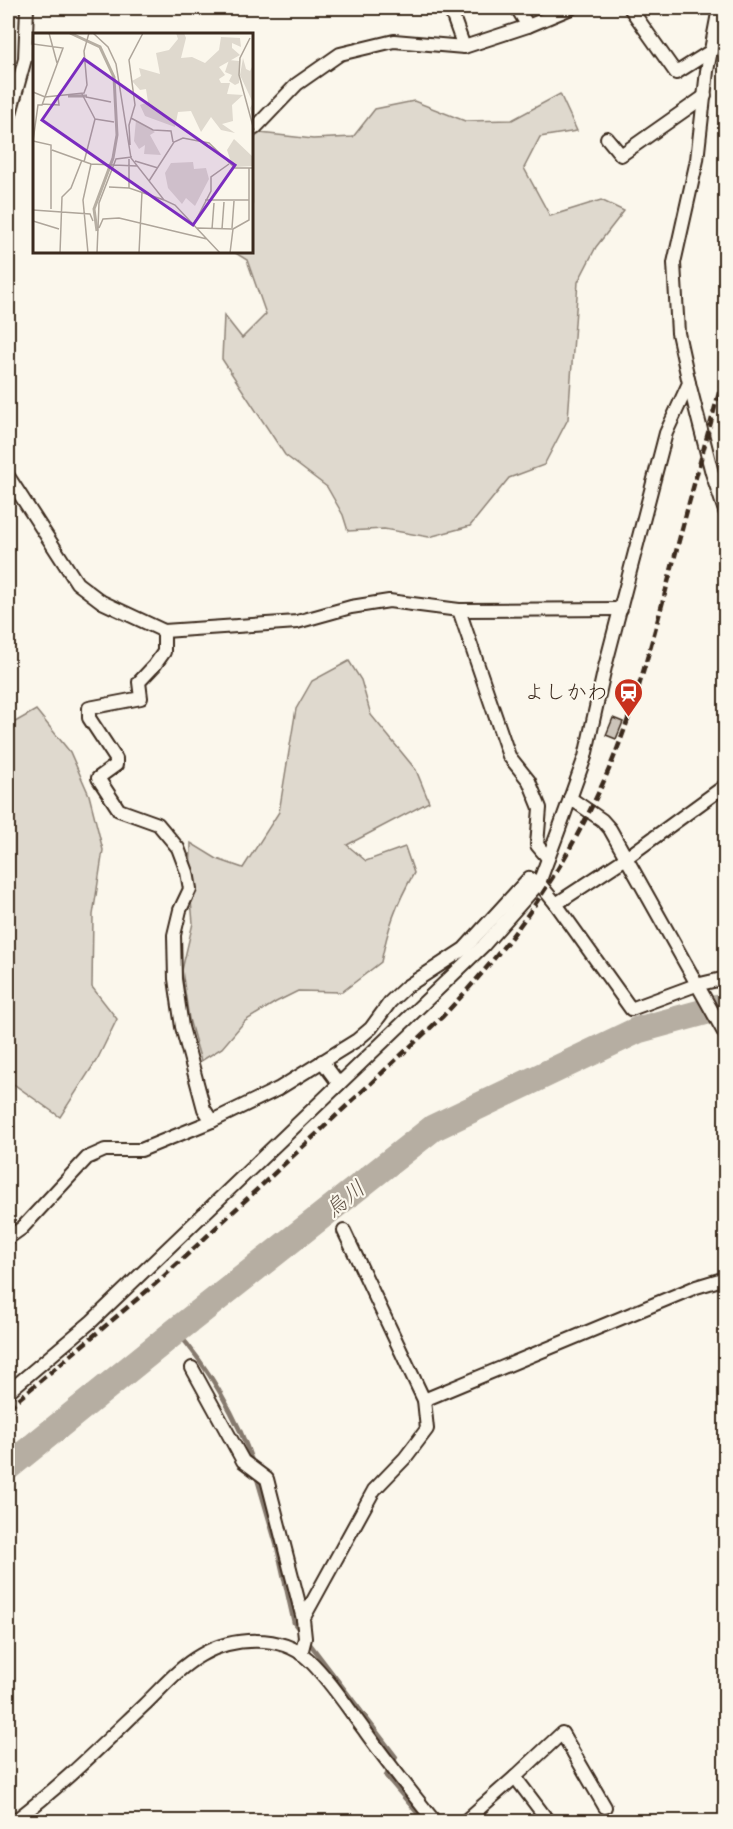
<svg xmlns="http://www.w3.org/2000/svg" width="733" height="1829" font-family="Caveat,'Klee One',sans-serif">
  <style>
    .green { fill: #dfd9ce; stroke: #8d8276; stroke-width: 1.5 }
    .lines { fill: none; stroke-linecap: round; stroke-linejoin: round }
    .stream { stroke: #85796d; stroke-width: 4.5 }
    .river { stroke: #b6aea2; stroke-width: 27 }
    .building { fill: #ccc4b9; stroke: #3b2a1e; stroke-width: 1.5 }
    .street-casing { stroke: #3b2a1e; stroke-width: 16 }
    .street { stroke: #fbf7ec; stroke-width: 12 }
    .rail { stroke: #3b2a1e; stroke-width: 4.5; stroke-dasharray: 9 4.5; stroke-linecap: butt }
    .labels { text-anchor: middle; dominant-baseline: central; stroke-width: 4.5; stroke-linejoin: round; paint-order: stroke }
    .poi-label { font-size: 21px; fill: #3b2a1e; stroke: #fbf7ec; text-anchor: end }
    .water-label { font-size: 22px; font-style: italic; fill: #605246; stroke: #fbf7ec }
    .inset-river { fill: none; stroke: #b6aea2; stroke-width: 3 }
    .inset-road { fill: none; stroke: #aea59a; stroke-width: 1.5 }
    .view { fill: #7b2cbf; fill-opacity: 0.15; stroke: #7b2cbf; stroke-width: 3 }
    .inset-edge { fill: none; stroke: #3b2a1e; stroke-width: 3 }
  </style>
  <rect width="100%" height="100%" fill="#fbf7ec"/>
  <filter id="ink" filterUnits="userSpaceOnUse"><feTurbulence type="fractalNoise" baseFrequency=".0167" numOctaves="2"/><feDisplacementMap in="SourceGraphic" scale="12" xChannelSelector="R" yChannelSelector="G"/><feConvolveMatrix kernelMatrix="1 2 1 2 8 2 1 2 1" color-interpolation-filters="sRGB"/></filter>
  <g filter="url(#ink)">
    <g class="green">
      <polygon points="560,94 577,131 540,137 524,168 550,216 601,200 624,211 596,247 578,282 568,419 544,465 509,478 470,526 429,537 384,529 348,531 343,515 327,487 285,455 222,359 224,315 242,338 266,314 247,260 234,252 252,252 252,140 260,133 313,139 353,137 375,109 414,101 465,121 512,120"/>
      <path d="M349 661 361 680 371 715 416 770 429 802 347 845 366 861 405 847 414 873C396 904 388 928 381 962L342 992 298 991 276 1002 245 1021 222 1048 201 1061 189 1019 182 970 193 923 190 889 191 843 217 859 243 868 279 812 296 709 312 681Z"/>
      <polygon points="36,710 70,752 89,795 103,850 93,915 92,987 117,1019 98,1058 60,1117 8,1080 8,726"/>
    </g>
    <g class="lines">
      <g class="stream">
        <path d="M176 1331C207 1365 239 1420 253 1464"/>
        <polyline points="256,1475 277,1547 294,1623 300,1631"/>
        <polyline points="307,1640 396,1757 386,1776 425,1822"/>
      </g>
      <polyline class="river" points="8,1467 176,1331 433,1128 638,1030 726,1006"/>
    </g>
    <polygon class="building" points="613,718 623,722 616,739 606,735"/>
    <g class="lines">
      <defs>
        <g id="street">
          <polyline points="450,8 464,47"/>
          <polyline points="517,8 528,26"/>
          <polyline points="630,8 676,73 711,51"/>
          <polyline points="8,121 25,59 27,8"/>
          <polyline points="252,128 255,128 297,84 340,54 394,41 464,47 528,26 571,8"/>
          <polyline points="607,138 621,155 705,96"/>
          <polyline points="689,383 712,473 726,514"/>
          <polyline points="8,476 77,583 102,602 164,631 297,622 351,607 389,601 459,610 621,609"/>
          <polyline points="459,610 509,756 529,781 540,808 537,845 548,858"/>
          <polyline points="164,631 164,652 154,666 139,682 141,698 89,708 89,718 116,759 116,765 98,778 119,810 158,824 178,848 187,872 190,889 180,910 174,935 175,979 182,1027 204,1109 212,1121"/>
          <polyline points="570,798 602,820 610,829 726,1036"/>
          <polyline points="556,904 626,858 726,785"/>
          <polyline points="322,1061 339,1084"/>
          <polyline points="8,1238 22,1228 87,1158 105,1150 141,1150 212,1121 278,1089 357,1040 371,1028 390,1002 406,987 464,949 529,878 539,883 556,904 631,1009 696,985 726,978"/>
          <polyline points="192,1368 243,1461 267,1479 303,1619"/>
          <polyline points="8,1392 92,1321 483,946 539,883 558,832 585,757 605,667 666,433 689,383 678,333 674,263 697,160 707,71 719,8"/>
          <polyline points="424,1400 696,1287 726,1278"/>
          <polyline points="301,1654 305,1638 303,1619 374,1490 405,1458 427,1429 424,1400 344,1231"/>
          <polyline points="515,1777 562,1733 605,1807"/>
          <path d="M13 1822C60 1787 101 1746 143 1706 162 1688 178 1668 201 1655 232 1637 281 1634 308 1659 330 1680 347 1707 365 1731 387 1762 411 1792 435 1822"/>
          <polyline points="464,1822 515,1777 549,1822"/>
        </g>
      </defs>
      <use href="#street" class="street-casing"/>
      <use href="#street" class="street"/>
      <path class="rail" d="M8 1408 161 1279 443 1016C507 949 554 885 594 802 628 733 647 660 667 586 686 513 706 440 726 367"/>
    </g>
  </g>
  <defs>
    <symbol id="station-pin" viewBox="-11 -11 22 30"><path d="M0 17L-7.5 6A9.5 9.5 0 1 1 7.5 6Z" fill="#c8321e" stroke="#fbf7ec"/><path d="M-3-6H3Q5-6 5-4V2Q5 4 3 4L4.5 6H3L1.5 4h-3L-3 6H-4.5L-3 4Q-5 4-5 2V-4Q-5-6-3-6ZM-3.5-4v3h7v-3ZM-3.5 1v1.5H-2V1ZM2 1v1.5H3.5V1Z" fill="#fff"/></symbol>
  </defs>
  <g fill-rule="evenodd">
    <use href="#station-pin" x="612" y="676" width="33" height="45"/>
  </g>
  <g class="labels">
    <g class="poi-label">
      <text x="608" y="692">よしかわ</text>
    </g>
    <g class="water-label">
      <text transform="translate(345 1199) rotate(-39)">烏川</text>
    </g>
  </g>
  <g transform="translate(33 33)">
    <rect width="220" height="220" fill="#fbf7ec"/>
    <path d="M143 0H151L153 5 148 25 159 24 172 30 186 17 188 4 207 5 208 14 199 10V15L207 22 186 34 192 42 186 46 188 50H197L194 61 210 62 199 72 200 88 189 91 202 100 188 97 178 84 168 99 158 78 145 79 142 94 112 83 107 72 115 69 113 56 107 57 99 48 108 43 106 35 127 41 123 20 136 17 145 6ZM210 25 213 36 217 38 220 32V87L217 75 220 70 207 42ZM196 27 206 28V50L202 52 196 48 199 42 192 39ZM103 87 122 99 117 102 128 122 111 121 112 112 106 116 101 108ZM201 106 220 124V133L203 134 198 129 194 117ZM160 129 161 136 173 135 176 146 162 173 153 165 149 171 135 155 132 140 138 130Z" fill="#dfd9ce"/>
    <path class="inset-river" d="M37 0 67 14 81 44 84 102 80 125 61 176 64 198M35 63H54"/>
    <path class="inset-road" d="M16 0 24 30M60 0 75 14 83 31 98 125 131 167 142 172 187 220M217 5 207 25 206 42 221 97M0 11 30 15 9 72H5L0 108M0 59 12 64 51 60 54 52 51 18 56 0M49 61 62 86 51 129M53 64 78 69M9 71 26 72 25 64M98 85 120 97 138 98 140 109M62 86 81 89M0 108 18 112V176M97 112 96 92 102 72 96 27 110 0M19 117 58 131 104 133M96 126V155L131 167M102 128 125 135M116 148 141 109 150 105 176 110 202 135H221M76 154 96 155M172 167H216M0 177 57 181 60 188M0 188 26 196M161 191 178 158V144L196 131M66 195 70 186 86 185 174 206M164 195 200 196M199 195 201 168M179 196 181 170M189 196 191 169M200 196 216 187V135M27 220 29 164 38 155 49 127M55 220 50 167 58 131M64 220 66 170 83 126 99 124M106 220 109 159M197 220 200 196"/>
    <path class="view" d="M51 26 202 132 160 192 9 87Z"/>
    <rect width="220" height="220" class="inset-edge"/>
  </g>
  <rect width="733" height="1829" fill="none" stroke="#fbf7ec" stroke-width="30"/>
  <rect x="15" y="15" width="703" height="1799" fill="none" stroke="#3b2a1e" stroke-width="2" filter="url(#ink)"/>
</svg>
